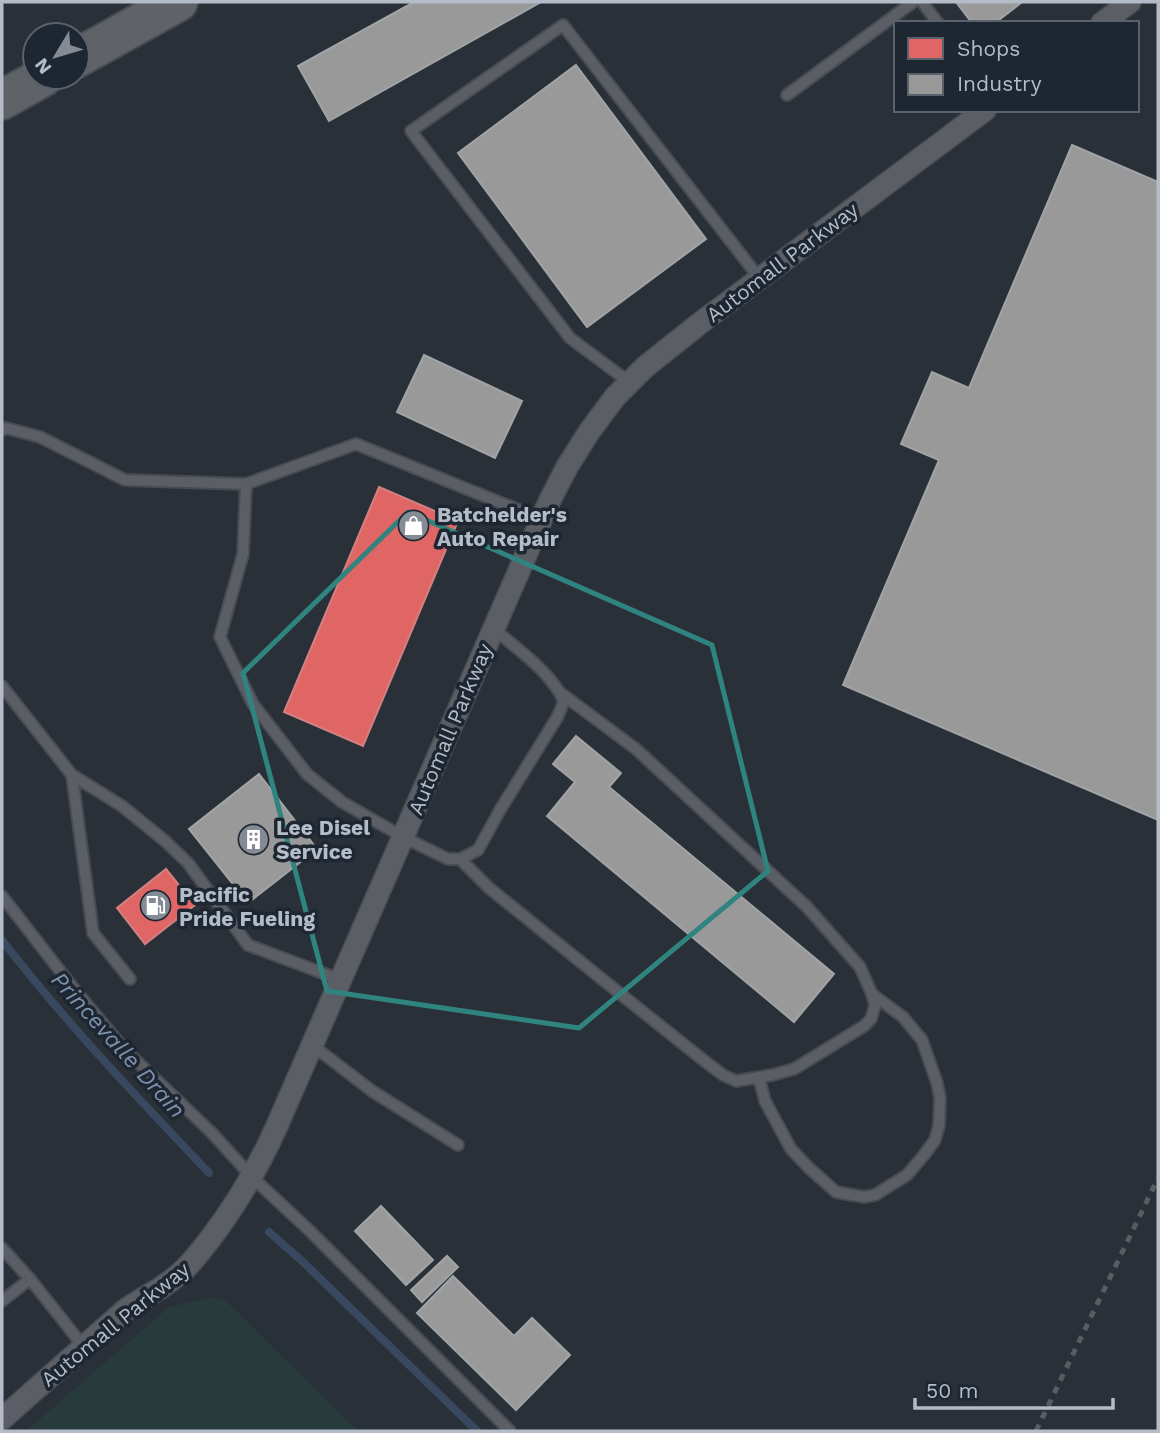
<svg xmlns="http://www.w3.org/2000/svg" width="1160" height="1433" font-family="'Work Sans',sans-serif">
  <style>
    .green { fill: #273a3c }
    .shops { fill: #e06666; stroke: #d38083; stroke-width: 2 }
    .industry { fill: #999; stroke: #a1a4a7; stroke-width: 2 }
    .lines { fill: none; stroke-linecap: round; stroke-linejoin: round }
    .stream { stroke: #38485f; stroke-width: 8 }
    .service-casing { stroke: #484c52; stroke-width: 14 }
    .minor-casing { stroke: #484c52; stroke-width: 24 }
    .motorway-casing { stroke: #474c53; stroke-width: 42 }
    .service { stroke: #5b5e65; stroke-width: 10 }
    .minor { stroke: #5b5e65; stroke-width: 21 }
    .motorway { stroke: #5f6266; stroke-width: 38 }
    .rail { stroke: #595d62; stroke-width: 5; stroke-dasharray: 7 7; stroke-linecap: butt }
    .marked { fill: none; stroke: #308480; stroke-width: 5; stroke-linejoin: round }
    .labels { text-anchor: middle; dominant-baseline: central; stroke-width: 7; stroke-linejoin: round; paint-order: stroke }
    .street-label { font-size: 21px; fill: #b4bcc8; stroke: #1e2632 }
    .poi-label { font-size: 21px; font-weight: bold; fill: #b4bcc8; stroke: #1e2632; text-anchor: start }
    .water-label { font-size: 23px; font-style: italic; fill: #7d92ae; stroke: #1e2632 }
  </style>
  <rect width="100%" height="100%" fill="#2a3037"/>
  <polygon class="green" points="214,1297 226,1301 358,1431 26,1431 169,1307"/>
  <g class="shops">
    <polygon points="379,487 458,521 363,746 284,712"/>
    <polygon points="166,869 195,905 145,944 117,908"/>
  </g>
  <g class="industry">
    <polygon points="414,2 541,2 329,121 298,66"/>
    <polygon points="956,2 1022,2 995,23 972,23"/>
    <polygon points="576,65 706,239 587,327 458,153"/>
    <polygon points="1072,145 1158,182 1158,820 843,685 939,460 901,444 932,372 969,388"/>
    <polygon points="424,355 522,401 495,458 397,412"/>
    <polygon points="576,736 621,773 609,787 834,974 794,1022 547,816 575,782 553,764"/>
    <polygon points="259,774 317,849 248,903 189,829"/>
    <polygon points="381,1206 433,1260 406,1285 355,1231"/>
    <polygon points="447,1256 458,1267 422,1302 411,1290"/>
    <polygon points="453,1276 514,1336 532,1318 570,1355 516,1410 417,1313"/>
  </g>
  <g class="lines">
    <g class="stream">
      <path d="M2 940C65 1022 137 1097 209 1173"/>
      <polyline points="269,1232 302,1261 477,1431"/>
    </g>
    <defs>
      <g id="service">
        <polyline points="922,2 938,23"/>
        <polyline points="787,95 913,2"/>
        <polyline points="629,382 570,338 411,131 563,25 760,279"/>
        <path d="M2 430 6 428 40 437 125 480 246 484 243 554 220 637 253 704 307 774 342 802 403 837 448 859H460L478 850 500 810 558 716 564 701C551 672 517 649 493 628"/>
        <polyline points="246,484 356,444 541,519"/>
        <polyline points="2,686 72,775 122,806 165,841 188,863 248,945 341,980"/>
        <polyline points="72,775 93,933 130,979"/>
        <polyline points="460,859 489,888 628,1000 707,1063 723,1075 736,1081 772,1075 794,1069 864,1026 871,1019 875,1005 872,994 860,967 807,907 636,749 562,694"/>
        <polyline points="2,896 74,989 125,1050 212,1133 252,1177 310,1231 510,1431"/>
        <polyline points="312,1045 372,1091 458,1145"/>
        <polyline points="759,1078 765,1101 791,1149 809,1168 836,1192 864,1197 875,1195 907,1175 924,1155 935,1140 939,1125 940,1098 937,1083 922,1040 903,1017 872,994"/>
        <polyline points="2,1248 30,1279"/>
        <polyline points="2,1301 30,1279 84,1347"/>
      </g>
      <g id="minor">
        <polyline points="1102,23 1130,2"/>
        <path d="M2 1419 124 1311C138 1300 155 1293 169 1282 184 1272 196 1257 207 1243 235 1207 257 1170 276 1128L549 502 567 467 589 432 615 397 645 367 699 324 985 110"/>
      </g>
      <g id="motorway">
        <polyline points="77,58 178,2"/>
        <polyline points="2,100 43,77"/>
      </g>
    </defs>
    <use href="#service" class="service-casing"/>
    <use href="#minor" class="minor-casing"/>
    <use href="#motorway" class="motorway-casing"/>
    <use href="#service" class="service"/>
    <use href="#minor" class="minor"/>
    <use href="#motorway" class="motorway"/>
    <polyline class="rail" points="1036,1431 1158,1178"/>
  </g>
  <path class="marked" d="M408 512 712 645 768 871 579 1028 327 991 243 673Z"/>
  <defs>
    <symbol id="shop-disc" viewBox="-11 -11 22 22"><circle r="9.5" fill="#848b95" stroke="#1e2632"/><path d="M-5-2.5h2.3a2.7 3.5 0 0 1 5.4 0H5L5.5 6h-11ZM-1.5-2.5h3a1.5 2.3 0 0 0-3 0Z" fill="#fff"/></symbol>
    <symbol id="building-disc" viewBox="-11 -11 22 22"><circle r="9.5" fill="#848b95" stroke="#1e2632"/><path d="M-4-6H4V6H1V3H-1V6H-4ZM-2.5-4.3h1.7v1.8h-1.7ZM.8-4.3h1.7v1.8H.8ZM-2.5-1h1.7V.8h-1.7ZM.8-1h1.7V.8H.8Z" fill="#fff"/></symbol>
    <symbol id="fuel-disc" viewBox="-11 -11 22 22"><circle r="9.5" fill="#848b95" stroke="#1e2632"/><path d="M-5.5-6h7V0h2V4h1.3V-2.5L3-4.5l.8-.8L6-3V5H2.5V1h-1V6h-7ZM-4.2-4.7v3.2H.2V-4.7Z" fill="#fff"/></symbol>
  </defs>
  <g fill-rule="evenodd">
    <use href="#shop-disc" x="396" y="508" width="35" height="35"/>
    <use href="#building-disc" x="236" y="822" width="35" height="35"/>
    <use href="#fuel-disc" x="138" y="888" width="35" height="35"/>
  </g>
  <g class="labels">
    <g class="street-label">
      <text transform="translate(782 262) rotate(-37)">Automall Parkway</text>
      <text transform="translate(450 729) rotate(-67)">Automall Parkway</text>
      <text transform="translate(115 1324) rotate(-39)">Automall Parkway</text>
    </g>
    <g class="poi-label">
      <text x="437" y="514">Batchelder's<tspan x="437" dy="24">Auto Repair</tspan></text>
      <text x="276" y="827">Lee Disel<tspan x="276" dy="24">Service</tspan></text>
      <text x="179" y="894">Pacific<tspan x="179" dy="24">Pride Fueling</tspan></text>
    </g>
    <g class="water-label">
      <text transform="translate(118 1045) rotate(48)">Princevalle Drain</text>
    </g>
  </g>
  <rect width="1160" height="1433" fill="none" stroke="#b4bcc8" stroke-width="7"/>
  <rect x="894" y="21" width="245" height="91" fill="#1e2632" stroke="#5a626e" stroke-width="2"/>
  <rect x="908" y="38" width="35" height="21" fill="#e06666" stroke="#5a626e" stroke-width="2"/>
  <text x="957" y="56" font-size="21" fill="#b4bcc8">Shops</text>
  <rect x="908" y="74" width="35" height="21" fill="#999999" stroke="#5a626e" stroke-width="2"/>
  <text x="957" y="91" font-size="21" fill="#b4bcc8">Industry</text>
  <g transform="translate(56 56) rotate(232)"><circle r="33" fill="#1e2632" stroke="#5a626e" stroke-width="2"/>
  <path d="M0-5L12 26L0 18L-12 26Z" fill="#848b95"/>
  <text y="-10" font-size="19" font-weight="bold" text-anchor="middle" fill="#b4bcc8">N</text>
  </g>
  <path d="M915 1398v10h198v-10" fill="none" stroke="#b4bcc8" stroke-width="3.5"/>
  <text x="926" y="1398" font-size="21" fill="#b4bcc8" stroke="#1e2632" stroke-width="5" paint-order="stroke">50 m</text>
</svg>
